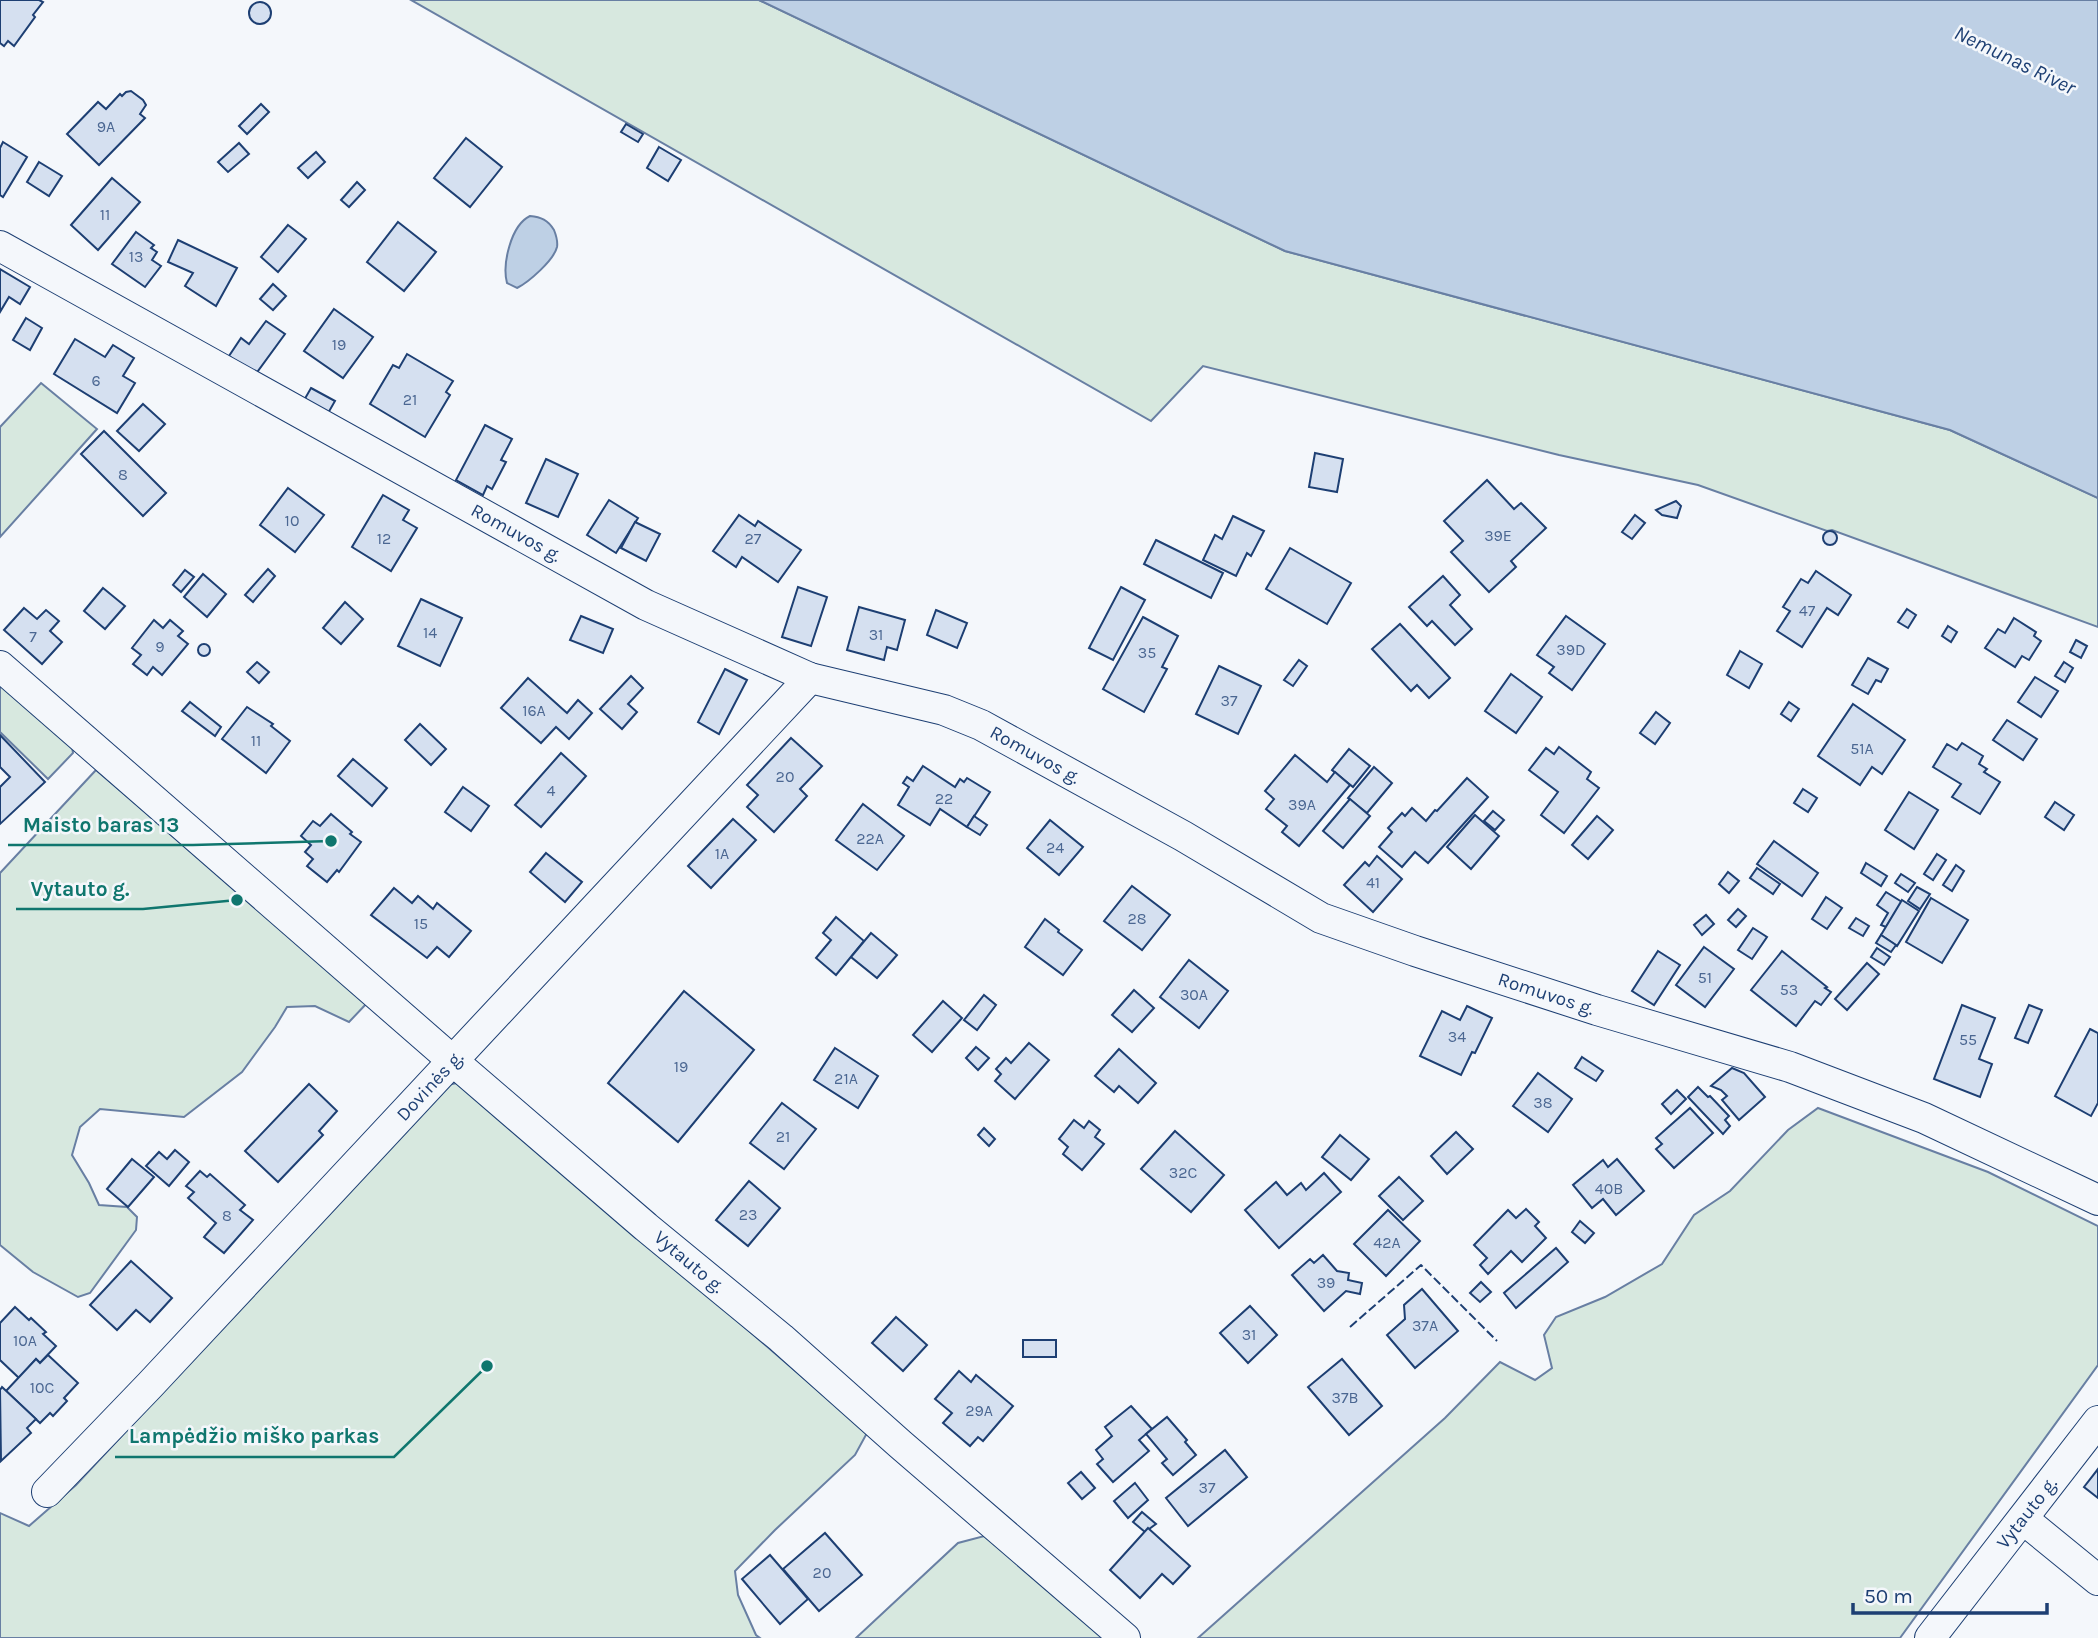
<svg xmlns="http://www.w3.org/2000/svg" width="2098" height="1638" font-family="Karla,sans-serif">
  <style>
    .green { fill: #d7e8df; stroke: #687fa3; stroke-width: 2 }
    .water { fill: #bed0e5; stroke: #687fa3; stroke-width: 2 }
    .building { fill: #d5e0f0; stroke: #1d3f73; stroke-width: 2 }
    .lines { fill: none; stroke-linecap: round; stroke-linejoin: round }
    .minor-casing { stroke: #1d3f73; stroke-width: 32 }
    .minor { stroke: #f4f7fb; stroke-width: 30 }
    .fence { stroke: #1d3f73; stroke-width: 2; stroke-dasharray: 9 3.5; stroke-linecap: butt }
    .labels { text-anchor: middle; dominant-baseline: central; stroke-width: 5; stroke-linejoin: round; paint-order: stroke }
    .number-label { font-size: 16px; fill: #4b6792 }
    .street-label { font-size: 19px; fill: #1d3f73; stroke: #f4f7fb }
    .water-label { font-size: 21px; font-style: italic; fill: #1d3f73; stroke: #f4f7fb }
    .leader { fill: none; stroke: #0f766e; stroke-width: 2.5 }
    .callout-dot { fill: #0f766e; stroke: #f4f7fb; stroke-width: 2.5 }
    .callout-label { font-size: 21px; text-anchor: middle; font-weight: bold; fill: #0f766e; stroke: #f4f7fb; stroke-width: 5; stroke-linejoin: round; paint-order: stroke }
  </style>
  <rect width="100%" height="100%" fill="#f4f7fb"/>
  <g class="green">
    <polygon points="411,0 759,0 1285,251 1950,430 2098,498 2098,627 1832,530 1827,531 1698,485 1559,455 1203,366 1151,421"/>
    <polygon points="41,383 97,429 0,537 0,427"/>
    <polygon points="0,683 71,740 73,753 48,779 0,732"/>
    <polygon points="96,770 368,1002 349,1022 315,1006 287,1007 275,1027 242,1072 184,1117 100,1109 80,1127 72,1155 89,1183 99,1205 127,1207 137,1217 136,1230 90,1293 78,1297 33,1272 0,1245 0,873"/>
    <polygon points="461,1082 867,1433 855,1455 775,1530 735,1571 738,1595 756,1635 760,1638 0,1638 0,1513 29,1526 76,1485 448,1085"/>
    <polygon points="1818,1108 1988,1172 2098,1226 2098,1365 1900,1638 1198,1638 1445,1418 1500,1362 1535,1380 1552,1368 1544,1335 1556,1317 1605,1297 1662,1264 1694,1215 1730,1191 1788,1130"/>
    <polygon points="988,1535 1106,1638 856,1638 958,1543"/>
  </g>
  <g class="water">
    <polygon points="759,0 2098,0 2098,498 1950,430 1285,251"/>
    <path d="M530 216C541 217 548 220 554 230 556 235 558 241 557 247 554 260 529 282 517 288L507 283C502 264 511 225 530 216Z"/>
  </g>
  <g class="building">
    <polygon points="0,0 39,0 43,2 33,15 35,17 14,46 8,41 4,46 0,43"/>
    <circle cx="260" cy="13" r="11"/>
    <polygon points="131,91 143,100 146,105 140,114 145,118 99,165 67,134 98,102 106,109 120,94 122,96 126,92"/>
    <polygon points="261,104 269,112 247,134 239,126"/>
    <polygon points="626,124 643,134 638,142 621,132"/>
    <polygon points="466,138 502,167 470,207 434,178"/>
    <polygon points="3,142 27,157 3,197 0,195 0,148"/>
    <polygon points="239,143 249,154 228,172 218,162"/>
    <polygon points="659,147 681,160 668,181 647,168"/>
    <polygon points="316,152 325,162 308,178 298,168"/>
    <polygon points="39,162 62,176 49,196 27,182"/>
    <polygon points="112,178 140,202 98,250 71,225"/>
    <polygon points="357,182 365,190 349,207 341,200"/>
    <polygon points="398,222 436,252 404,291 367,262"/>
    <polygon points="288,225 306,239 278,272 261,257"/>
    <polygon points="136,232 154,245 151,248 157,252 152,260 161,266 145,287 112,264"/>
    <polygon points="178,240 237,268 216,306 185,286 193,273 168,262"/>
    <polygon points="0,269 30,287 20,304 9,297 0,312"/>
    <polygon points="273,284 286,296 273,310 260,299"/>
    <polygon points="334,309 373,337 343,378 304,351"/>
    <polygon points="26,318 42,328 30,350 13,340"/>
    <polygon points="266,321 285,334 255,375 229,356 241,338 249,344"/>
    <polygon points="75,339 105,357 113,345 134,358 123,376 135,383 117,413 54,374"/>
    <polygon points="407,354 453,381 446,392 450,395 425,437 370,404 393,365 399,368"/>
    <polygon points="311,388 335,401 327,415 303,402"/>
    <polygon points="143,404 165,424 139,451 117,431"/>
    <polygon points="485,425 512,439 501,460 506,462 492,489 487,486 483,495 456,480"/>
    <polygon points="104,431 166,493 143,516 81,454"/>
    <polygon points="1315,453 1343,459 1337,492 1309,487"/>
    <polygon points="546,459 578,474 558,517 526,503"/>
    <polygon points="1487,480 1514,509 1521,503 1546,528 1511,561 1516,567 1489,592 1451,552 1463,541 1444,521"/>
    <polygon points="288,488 324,515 295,552 260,525"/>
    <polygon points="383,495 409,510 403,520 417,528 391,571 352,547"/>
    <polygon points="609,500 638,518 616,553 587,535"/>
    <polygon points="1676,501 1681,506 1677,518 1662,515 1656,510"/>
    <polygon points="739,515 755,526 758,521 801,550 778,582 742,557 736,567 713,551"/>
    <polygon points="1635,515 1645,523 1632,539 1622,532"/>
    <polygon points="1233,516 1264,531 1251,556 1247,553 1236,576 1203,560 1215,535 1222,539"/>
    <polygon points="635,522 660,534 646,561 621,548"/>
    <circle cx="1830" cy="538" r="7"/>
    <polygon points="1156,540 1223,573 1211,598 1144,564"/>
    <polygon points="1290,548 1351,583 1327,624 1266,589"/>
    <polygon points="268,569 275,576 253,602 245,595"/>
    <polygon points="185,570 194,577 181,592 173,585"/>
    <polygon points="1816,571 1851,595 1838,615 1827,608 1802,647 1777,631 1790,611 1783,607 1801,579 1808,583"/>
    <polygon points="203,574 226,594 207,617 184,597"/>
    <polygon points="1443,576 1460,595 1450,605 1472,629 1455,645 1432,621 1427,626 1409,607"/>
    <polygon points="798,587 827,597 811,646 782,637"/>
    <polygon points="1121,587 1145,600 1113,660 1089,648"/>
    <polygon points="103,588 125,606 105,629 84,611"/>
    <polygon points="421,599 462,618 440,666 398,646"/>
    <polygon points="345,602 363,619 341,644 323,628"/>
    <polygon points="859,607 905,620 897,650 887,647 884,660 847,650"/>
    <polygon points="24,608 37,619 46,610 59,621 50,631 62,642 42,664 4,630"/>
    <polygon points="1907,609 1916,615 1908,628 1898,622"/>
    <polygon points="936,610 967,623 957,648 927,635"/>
    <polygon points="581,616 613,629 603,653 570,640"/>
    <polygon points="1566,616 1605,644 1572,690 1549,673 1554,667 1537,655"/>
    <polygon points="1143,617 1178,636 1162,667 1167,669 1144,712 1103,689"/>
    <polygon points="2014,618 2036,632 2034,636 2041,641 2029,660 2022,656 2015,667 1985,648 1998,629 2005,633"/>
    <polygon points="154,620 163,628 170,620 183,631 178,636 188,644 162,675 153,667 147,675 133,664 141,655 132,648"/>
    <polygon points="1400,624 1450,678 1429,698 1417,685 1411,691 1372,649"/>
    <polygon points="1948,626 1957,632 1951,642 1942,636"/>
    <polygon points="2076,640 2087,646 2081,658 2070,652"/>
    <circle cx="204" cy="650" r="6"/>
    <polygon points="1740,651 1762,664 1749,688 1727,675"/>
    <polygon points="1868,658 1888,669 1881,682 1876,680 1868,694 1852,685"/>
    <polygon points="1299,660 1307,666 1293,686 1284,680"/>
    <polygon points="257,662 269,672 259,683 247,672"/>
    <polygon points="2064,662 2073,668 2065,682 2055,676"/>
    <polygon points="1219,666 1261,686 1238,734 1196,714"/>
    <polygon points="725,669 747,680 719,734 698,722"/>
    <polygon points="1511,674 1542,697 1516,733 1485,711"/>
    <polygon points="631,676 643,688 628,704 637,712 622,729 600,709"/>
    <polygon points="2035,677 2058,691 2041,717 2018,702"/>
    <polygon points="528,678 567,713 578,700 592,713 569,739 556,727 541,743 501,708"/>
    <polygon points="190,702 221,727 215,736 182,711"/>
    <polygon points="1789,702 1799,709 1791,721 1781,714"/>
    <polygon points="1853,704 1905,740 1882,774 1872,767 1860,785 1818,756"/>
    <polygon points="247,707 273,724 271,726 290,741 266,773 222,739"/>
    <polygon points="1656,712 1670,723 1655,744 1640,733"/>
    <polygon points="2007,720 2037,739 2023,760 1993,740"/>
    <polygon points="420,724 446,749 431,765 405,740"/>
    <polygon points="0,735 45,782 0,824 0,787 10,777 0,767"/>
    <polygon points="791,738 822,766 800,789 807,796 774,832 747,807 758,795 747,785"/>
    <polygon points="1962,743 1983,756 1979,764 1987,769 1984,772 2000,782 1980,814 1952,797 1961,784 1933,767 1947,744 1957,750"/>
    <polygon points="1559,747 1591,772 1587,779 1599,788 1564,833 1541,815 1558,792 1529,770 1546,748 1554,754"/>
    <polygon points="1349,749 1370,766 1353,787 1332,770"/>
    <polygon points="561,753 586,776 541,827 515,805"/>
    <polygon points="1295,755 1327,782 1335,772 1350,785 1299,846 1282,832 1287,826 1266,809 1274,799 1265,791"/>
    <polygon points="353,759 387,788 372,806 338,776"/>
    <polygon points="923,766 955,787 960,779 964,782 967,778 990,792 967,827 940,809 930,825 898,805 909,787 903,783 907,777 913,781"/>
    <polygon points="1374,767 1392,783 1367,813 1348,798"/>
    <polygon points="1467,778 1488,797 1428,863 1415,852 1402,867 1379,847 1392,832 1388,828 1402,813 1405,816 1412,808 1426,821 1435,810 1437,811"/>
    <polygon points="463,787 489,806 471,831 445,812"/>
    <polygon points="1803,789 1817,798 1808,812 1794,803"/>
    <polygon points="1909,792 1938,810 1914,849 1885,830"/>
    <polygon points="1350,799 1370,816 1343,848 1323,831"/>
    <polygon points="2055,802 2074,815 2064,830 2045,817"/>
    <polygon points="863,804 904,836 877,870 836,840"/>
    <polygon points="1493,811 1504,820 1495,830 1484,821"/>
    <polygon points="331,814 352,832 350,834 361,842 339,872 337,870 327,882 307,866 313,859 305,852 311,845 301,836 313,821 320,826"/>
    <polygon points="1475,815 1499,836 1471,869 1447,847"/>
    <polygon points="974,816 987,825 980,835 967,827"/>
    <polygon points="1597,816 1613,830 1588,859 1572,845"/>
    <polygon points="733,819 756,840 711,888 688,866"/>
    <polygon points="1050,820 1083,847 1059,875 1027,848"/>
    <polygon points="1774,841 1818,873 1802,896 1757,864"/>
    <polygon points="546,853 582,882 565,902 530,872"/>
    <polygon points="1937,854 1946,860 1933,880 1924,874"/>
    <polygon points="1377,856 1402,879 1373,912 1344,885 1365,862 1369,866"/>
    <polygon points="1866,863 1887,876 1881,886 1861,873"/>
    <polygon points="1956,865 1964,871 1952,891 1943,885"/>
    <polygon points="1757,868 1780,884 1773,894 1750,878"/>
    <polygon points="1728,872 1739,881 1729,893 1719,884"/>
    <polygon points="1901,874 1915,883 1908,892 1895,883"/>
    <polygon points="1132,886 1170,915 1142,950 1104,921"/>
    <polygon points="1917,887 1930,894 1920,909 1908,901"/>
    <polygon points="394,888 412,903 418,896 433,909 437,903 471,931 449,957 437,947 427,958 371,915"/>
    <polygon points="1886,892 1902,902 1886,927 1881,925 1888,913 1877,905"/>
    <polygon points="1826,897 1842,908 1827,929 1812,919"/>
    <polygon points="1931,898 1968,920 1942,963 1906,942"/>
    <polygon points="1902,900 1919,911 1897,946 1881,935"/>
    <polygon points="1738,909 1746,916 1736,927 1728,920"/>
    <polygon points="1706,915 1714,924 1702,935 1694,925"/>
    <polygon points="836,917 864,941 836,975 816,958 831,940 823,933"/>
    <polygon points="1856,918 1869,926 1863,936 1849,928"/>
    <polygon points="1045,919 1059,930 1058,932 1082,950 1063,975 1025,947"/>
    <polygon points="1753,928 1767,937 1752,959 1738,950"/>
    <polygon points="871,933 897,955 877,978 851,957"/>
    <polygon points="1881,935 1896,945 1891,952 1876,943"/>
    <polygon points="1704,947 1734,969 1705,1007 1676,985"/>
    <polygon points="1877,948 1890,957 1884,965 1871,957"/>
    <polygon points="1658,951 1680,965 1654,1005 1632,991"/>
    <polygon points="1782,951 1827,987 1825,988 1831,992 1821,1005 1815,1001 1796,1026 1751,990"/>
    <polygon points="1189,960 1228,991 1199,1028 1160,997"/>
    <polygon points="1867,963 1879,974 1847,1010 1835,999"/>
    <polygon points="1134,990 1154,1008 1132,1032 1112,1015"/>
    <polygon points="684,991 754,1050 678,1142 608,1083"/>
    <polygon points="984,995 996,1005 977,1030 964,1020"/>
    <polygon points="943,1001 962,1018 932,1052 913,1035"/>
    <polygon points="1962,1005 1995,1018 1979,1059 1992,1064 1980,1097 1934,1079"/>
    <polygon points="2029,1005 2042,1010 2028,1043 2015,1038"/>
    <polygon points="1467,1006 1492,1018 1475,1053 1472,1052 1461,1075 1420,1056 1442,1011 1460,1020"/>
    <polygon points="2090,1029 2098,1033 2098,1103 2091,1116 2055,1096"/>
    <polygon points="1029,1043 1049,1060 1015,1099 995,1081 1001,1074 996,1069 1006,1058 1011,1063"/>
    <polygon points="976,1047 989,1058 978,1070 966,1058"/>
    <polygon points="835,1048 878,1076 858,1108 814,1080"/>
    <polygon points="1119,1049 1156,1083 1138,1103 1119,1086 1114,1092 1095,1076"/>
    <polygon points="1582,1057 1603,1071 1596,1081 1575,1068"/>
    <polygon points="1732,1068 1744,1073 1765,1097 1739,1120 1722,1100 1727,1096 1721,1090 1711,1086"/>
    <polygon points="1538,1073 1572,1099 1548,1132 1513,1106"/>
    <polygon points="309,1084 337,1111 319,1131 323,1135 278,1182 245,1151"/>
    <polygon points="1698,1087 1708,1097 1710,1096 1729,1116 1725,1120 1730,1126 1723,1134 1688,1097"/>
    <polygon points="1677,1090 1686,1099 1671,1114 1662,1104"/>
    <polygon points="782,1103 816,1129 784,1169 750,1143"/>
    <polygon points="1690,1108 1713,1133 1674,1168 1656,1149 1662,1144 1656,1138"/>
    <polygon points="1074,1120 1084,1128 1089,1121 1100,1130 1095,1137 1104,1144 1082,1170 1063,1154 1068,1147 1059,1139"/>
    <polygon points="984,1128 995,1139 989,1146 978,1135"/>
    <polygon points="1175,1131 1224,1175 1191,1212 1141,1169"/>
    <polygon points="1456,1132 1473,1149 1447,1174 1431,1156"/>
    <polygon points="1340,1135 1369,1159 1351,1180 1322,1157"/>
    <polygon points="175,1150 189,1162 169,1186 146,1166 159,1152 167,1159"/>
    <polygon points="132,1159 154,1177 128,1207 107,1189"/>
    <polygon points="1617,1159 1644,1191 1616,1215 1603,1199 1592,1208 1573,1185 1603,1160 1608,1167"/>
    <polygon points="200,1171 207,1177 210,1174 245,1205 240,1210 253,1220 224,1253 204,1237 216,1223 188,1198 194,1192 186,1186"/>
    <polygon points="1324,1173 1341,1192 1279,1248 1245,1210 1276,1182 1287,1195 1301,1183 1306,1190"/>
    <polygon points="1399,1177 1423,1201 1403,1220 1379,1196"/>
    <polygon points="749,1181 780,1208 748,1246 716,1220"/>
    <polygon points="1526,1209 1539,1222 1535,1226 1546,1238 1522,1262 1511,1251 1488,1274 1480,1265 1487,1258 1474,1245 1508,1210 1516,1218"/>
    <polygon points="1388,1210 1420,1241 1386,1276 1354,1244"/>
    <polygon points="1580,1221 1594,1233 1585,1243 1572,1232"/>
    <polygon points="1556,1248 1568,1262 1516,1308 1504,1293"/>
    <polygon points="1323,1255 1337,1271 1349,1273 1348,1280 1362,1283 1360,1294 1346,1291 1324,1311 1292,1275 1310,1259 1314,1263"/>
    <polygon points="131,1261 172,1298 150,1322 136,1310 117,1330 90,1305"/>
    <polygon points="1481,1282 1491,1292 1480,1302 1470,1293"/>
    <polygon points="1422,1289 1458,1331 1415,1368 1387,1335 1405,1319 1404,1305"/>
    <polygon points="1250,1306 1277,1335 1248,1363 1220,1333"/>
    <polygon points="15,1307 29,1320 31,1318 46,1332 43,1334 56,1346 40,1363 36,1359 19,1378 0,1360 0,1323"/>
    <polygon points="896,1317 927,1345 903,1371 872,1343"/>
    <rect x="1023" y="1340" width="33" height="17"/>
    <polygon points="48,1355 78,1383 64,1398 67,1401 53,1416 50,1413 40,1423 6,1391 36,1359 40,1363"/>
    <polygon points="1342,1359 1382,1406 1349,1435 1308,1387"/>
    <polygon points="959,1371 971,1382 976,1375 1013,1406 983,1441 978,1437 970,1446 943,1423 952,1413 935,1399"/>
    <polygon points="2,1387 36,1419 27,1428 31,1433 1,1461 0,1390"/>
    <polygon points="1131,1406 1152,1429 1139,1440 1149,1451 1113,1482 1097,1464 1103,1459 1096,1450 1112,1436 1105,1427"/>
    <polygon points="1167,1417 1187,1440 1185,1442 1196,1455 1173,1475 1162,1463 1167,1459 1146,1434"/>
    <polygon points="1225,1450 1247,1477 1188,1526 1166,1498"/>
    <polygon points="2098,1469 2098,1498 2084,1487"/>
    <polygon points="1081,1472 1095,1488 1082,1499 1068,1483"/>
    <polygon points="1135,1483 1148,1500 1128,1518 1114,1501"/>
    <polygon points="1142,1512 1156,1524 1145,1532 1133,1522"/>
    <polygon points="1148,1528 1190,1566 1173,1584 1162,1574 1140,1598 1110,1570"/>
    <polygon points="825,1533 862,1575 819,1611 783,1569"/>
    <polygon points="770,1555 808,1599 780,1624 742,1579"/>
  </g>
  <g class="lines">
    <defs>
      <g id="minor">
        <polyline points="0,246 646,605 810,678 944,710 981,725 1183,836 1321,918 1415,951 1597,1010 1790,1067 1924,1118 2098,1200"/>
        <polyline points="0,666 453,1061 646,1227 781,1338 900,1444 1125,1638"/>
        <polyline points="47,1492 150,1385 810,678"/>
        <polyline points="2023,1519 2098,1580"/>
        <polyline points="1930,1638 2098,1421"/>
      </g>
    </defs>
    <use href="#minor" class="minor-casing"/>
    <use href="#minor" class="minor"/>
    <polyline class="fence" points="1350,1327 1421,1265 1497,1341"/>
  </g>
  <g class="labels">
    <g class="number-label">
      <text x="106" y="126">9A</text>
      <text x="105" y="214">11</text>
      <text x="136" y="256">13</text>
      <text x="339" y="344">19</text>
      <text x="96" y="380">6</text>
      <text x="410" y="399">21</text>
      <text x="123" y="474">8</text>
      <text x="292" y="520">10</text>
      <text x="1498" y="535">39E</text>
      <text x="384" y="538">12</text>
      <text x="753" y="538">27</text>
      <text x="1807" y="610">47</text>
      <text x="430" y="632">14</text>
      <text x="876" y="634">31</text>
      <text x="33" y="636">7</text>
      <text x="160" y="646">9</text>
      <text x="1571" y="649">39D</text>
      <text x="1147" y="652">35</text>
      <text x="1229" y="700">37</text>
      <text x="534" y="710">16A</text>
      <text x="256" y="740">11</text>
      <text x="1862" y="748">51A</text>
      <text x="785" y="776">20</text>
      <text x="551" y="790">4</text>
      <text x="944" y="798">22</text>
      <text x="1302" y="804">39A</text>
      <text x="870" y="838">22A</text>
      <text x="1055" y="847">24</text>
      <text x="722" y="853">1A</text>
      <text x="1373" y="882">41</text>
      <text x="1137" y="918">28</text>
      <text x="421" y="923">15</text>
      <text x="1705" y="977">51</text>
      <text x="1789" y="989">53</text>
      <text x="1194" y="994">30A</text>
      <text x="1457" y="1036">34</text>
      <text x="1968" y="1039">55</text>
      <text x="681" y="1066">19</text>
      <text x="846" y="1078">21A</text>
      <text x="1543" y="1102">38</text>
      <text x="783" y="1136">21</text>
      <text x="1183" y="1172">32C</text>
      <text x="1609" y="1188">40B</text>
      <text x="748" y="1214">23</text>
      <text x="227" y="1215">8</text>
      <text x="1387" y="1242">42A</text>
      <text x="1326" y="1282">39</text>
      <text x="1425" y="1325">37A</text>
      <text x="1249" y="1334">31</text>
      <text x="25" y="1340">10A</text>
      <text x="42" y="1387">10C</text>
      <text x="1345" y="1397">37B</text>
      <text x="979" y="1410">29A</text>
      <text x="1207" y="1487">37</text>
      <text x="822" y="1572">20</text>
    </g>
    <g class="street-label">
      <text transform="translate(516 533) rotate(29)">Romuvos g.</text>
      <text transform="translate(1035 755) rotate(29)">Romuvos g.</text>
      <text transform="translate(1546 994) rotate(18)">Romuvos g.</text>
      <text transform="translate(430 1086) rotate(-47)">Dovinės g.</text>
      <text transform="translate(689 1262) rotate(40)">Vytauto g.</text>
      <text transform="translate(2027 1513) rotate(-52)">Vytauto g.</text>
    </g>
    <g class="water-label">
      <text transform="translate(2015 60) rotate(26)">Nemunas River</text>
    </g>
  </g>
  <path class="leader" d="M331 841L193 845H8M237 900L143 909H16M487 1366L394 1457H115"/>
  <g class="callout-dot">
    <circle cx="331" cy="841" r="7"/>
    <circle cx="237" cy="900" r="7"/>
    <circle cx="487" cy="1366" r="7"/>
  </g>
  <g class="callout-label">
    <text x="101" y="832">Maisto baras 13</text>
    <text x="80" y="896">Vytauto g.</text>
    <text x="254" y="1443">Lampėdžio miško parkas</text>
  </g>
  <path d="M1853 1603v10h194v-10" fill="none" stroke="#1d3f73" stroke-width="3.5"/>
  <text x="1864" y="1603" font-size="21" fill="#1d3f73" stroke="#f4f7fb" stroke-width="5" paint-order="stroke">50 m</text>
</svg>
